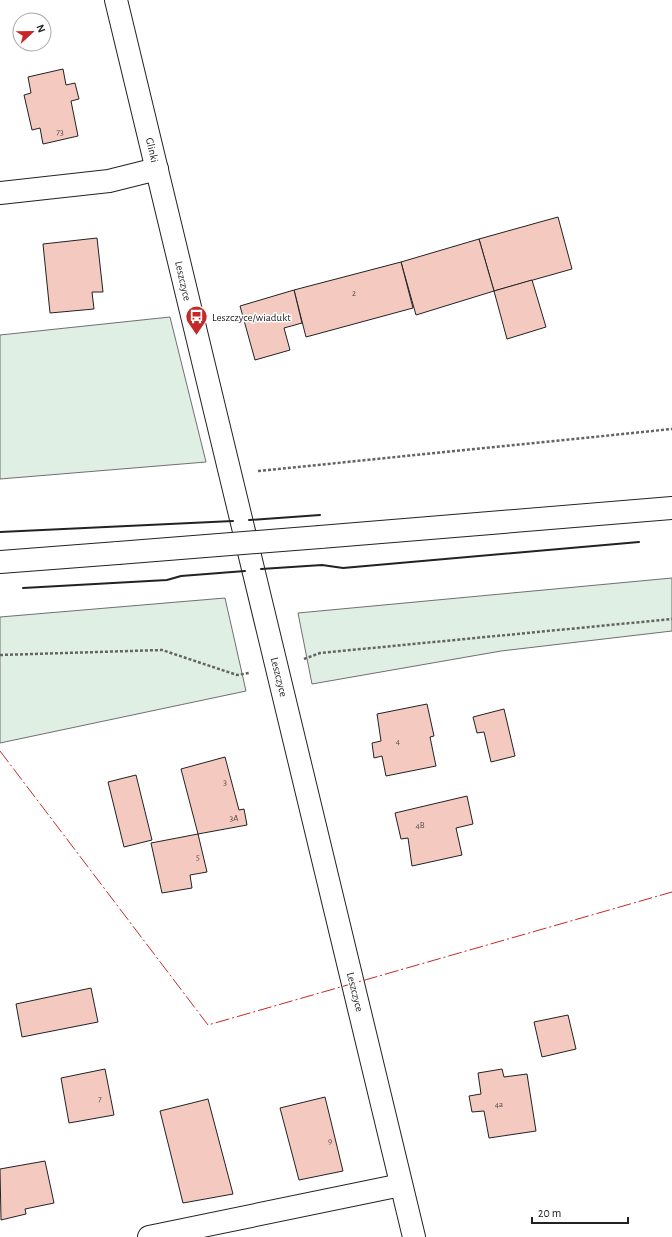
<svg xmlns="http://www.w3.org/2000/svg" width="672" height="1237" font-family="'Alegreya Sans',sans-serif">
  <style>
    .green { fill: #e0efe3; stroke: #6f6f6f }
    .building { fill: #f3c9c0; stroke: #222 }
    .lines { fill: none; stroke-linecap: round; stroke-linejoin: round }
    .street-casing { stroke: #222; stroke-width: 24 }
    .highway-casing { stroke: #222; stroke-width: 24 }
    .path { stroke: #646464; stroke-width: 2.5; stroke-dasharray: 3 2; stroke-linecap: butt }
    .street { stroke: #fff; stroke-width: 22 }
    .highway { stroke: #fff; stroke-width: 22 }
    .highway-bridge-casing { stroke: #222; stroke-width: 24; stroke-linecap: butt }
    .highway-bridge { stroke: #fff; stroke-width: 22 }
    .wall { stroke: #222; stroke-width: 2 }
    .power { stroke: #c62828; stroke-width: 1; stroke-dasharray: 14 3 2 3; stroke-linecap: butt }
    .labels { text-anchor: middle; dominant-baseline: central; stroke-width: 3; stroke-linejoin: round; paint-order: stroke }
    .number-label { font-size: 9px; fill: #564c4a }
    .street-label { font-size: 11px; fill: #222; stroke: #fff }
    .poi-label { font-size: 11px; fill: #222; stroke: #fff; text-anchor: start }
  </style>
  <rect width="100%" height="100%" fill="#fff"/>
  <g class="green">
    <polygon points="170,317 206,462 0,479 0,335"/>
    <polygon points="672,578 672,631 501,651 312,684 298,613"/>
    <polygon points="225,598 246,691 0,743 0,617"/>
  </g>
  <g class="building">
    <polygon points="63,69 66,85 75,83 79,99 71,101 78,136 43,144 40,128 32,130 24,95 31,93 28,77"/>
    <polygon points="558,217 572,269 494,291 479,239"/>
    <polygon points="97,238 103,292 92,292 94,309 50,313 43,244"/>
    <polygon points="479,239 494,291 416,315 401,262"/>
    <polygon points="401,262 413,308 306,337 294,290"/>
    <polygon points="532,280 546,327 507,339 494,291"/>
    <polygon points="294,290 302,323 284,328 290,350 255,360 240,306"/>
    <polygon points="427,704 434,736 430,737 436,766 386,776 382,756 374,758 372,743 381,741 377,714"/>
    <polygon points="504,709 515,756 491,762 484,732 477,733 473,717"/>
    <polygon points="225,757 239,810 244,809 247,825 198,834 181,769"/>
    <polygon points="136,775 152,840 124,847 108,782"/>
    <polygon points="467,796 473,824 456,828 462,855 412,866 408,838 401,839 395,813"/>
    <polygon points="198,834 207,872 190,875 192,888 162,893 151,843"/>
    <polygon points="91,988 98,1022 22,1037 16,1004"/>
    <polygon points="568,1015 576,1049 542,1057 534,1022"/>
    <polygon points="105,1069 114,1115 69,1123 61,1078"/>
    <polygon points="502,1069 504,1077 527,1074 536,1131 489,1138 484,1111 472,1112 469,1096 481,1094 478,1073"/>
    <polygon points="325,1097 343,1171 299,1180 280,1108"/>
    <polygon points="208,1099 233,1194 183,1203 160,1111"/>
    <polygon points="45,1161 54,1203 25,1209 26,1214 1,1220 0,1169"/>
  </g>
  <g class="lines">
    <defs>
      <g id="street">
        <polyline points="116,0 414,1237"/>
        <polyline points="0,193 109,181 157,169"/>
        <polyline points="149,1237 401,1185"/>
      </g>
      <g id="highway">
        <polyline points="320,537 672,508"/>
        <polyline points="0,562 118,553"/>
      </g>
    </defs>
    <use href="#street" class="street-casing"/>
    <use href="#highway" class="highway-casing"/>
    <g class="path">
      <polyline points="258,471 672,429"/>
      <polyline points="0,655 162,650 237,675 249,673"/>
      <polyline points="304,659 320,653 672,619"/>
    </g>
    <use href="#street" class="street"/>
    <use href="#highway" class="highway"/>
    <defs>
      <polyline id="highway-bridge" points="118,553 320,537"/>
    </defs>
    <use href="#highway-bridge" class="highway-bridge-casing"/>
    <use href="#highway-bridge" class="highway-bridge"/>
    <g class="wall">
      <polyline points="249,520 320,515"/>
      <polyline points="0,532 233,521"/>
      <polyline points="261,569 322,565 343,568 639,542"/>
      <polyline points="23,588 167,580 181,576 245,571"/>
    </g>
    <polyline class="power" points="0,751 208,1025 672,892"/>
  </g>
  <defs>
    <symbol id="bus-pin" viewBox="-11 -11 22 30"><path d="M0 17L-7.5 6A9.5 9.5 0 1 1 7.5 6Z" fill="#c62828" stroke="#fff"/><path d="M-5-6H5V4H4V6H2V4H-2V6H-4V4H-5ZM-3.5-4V0h7V-4ZM-3.5 1.2v1.5H-2V1.2ZM2 1.2v1.5H3.5V1.2Z" fill="#fff"/></symbol>
  </defs>
  <g fill-rule="evenodd">
    <use href="#bus-pin" x="184" y="304" width="25" height="34"/>
  </g>
  <g class="labels">
    <g class="number-label">
      <text x="60" y="132">73</text>
      <text x="354" y="293">2</text>
      <text x="398" y="741">4</text>
      <text x="225" y="782">3</text>
      <text x="234" y="818">3A</text>
      <text x="420" y="825">4B</text>
      <text x="198" y="857">5</text>
      <text x="100" y="1099">7</text>
      <text x="499" y="1104">4a</text>
      <text x="330" y="1141">9</text>
    </g>
    <g class="street-label">
      <text transform="translate(152 150) rotate(77)">Glinki</text>
      <text transform="translate(183 281) rotate(77)">Leszczyce</text>
      <text transform="translate(279 677) rotate(76)">Leszczyce</text>
      <text transform="translate(355 992) rotate(76)">Leszczyce</text>
    </g>
    <g class="poi-label">
      <text x="212" y="317">Leszczyce/wiadukt</text>
    </g>
  </g>
  <g transform="translate(32 32) rotate(68)"><circle r="19" fill="#ffffff" stroke="#a7a7a7"/>
  <path d="M0-3L7 15L0 10L-7 15Z" fill="#c62828"/>
  <text y="-6" font-size="11" font-weight="bold" text-anchor="middle" fill="#222222">N</text>
  </g>
  <path d="M532 1217v6h96v-6" fill="none" stroke="#222222" stroke-width="2"/>
  <text x="538" y="1217" font-size="12" fill="#222222" stroke="#ffffff" stroke-width="3" paint-order="stroke">20 m</text>
</svg>
